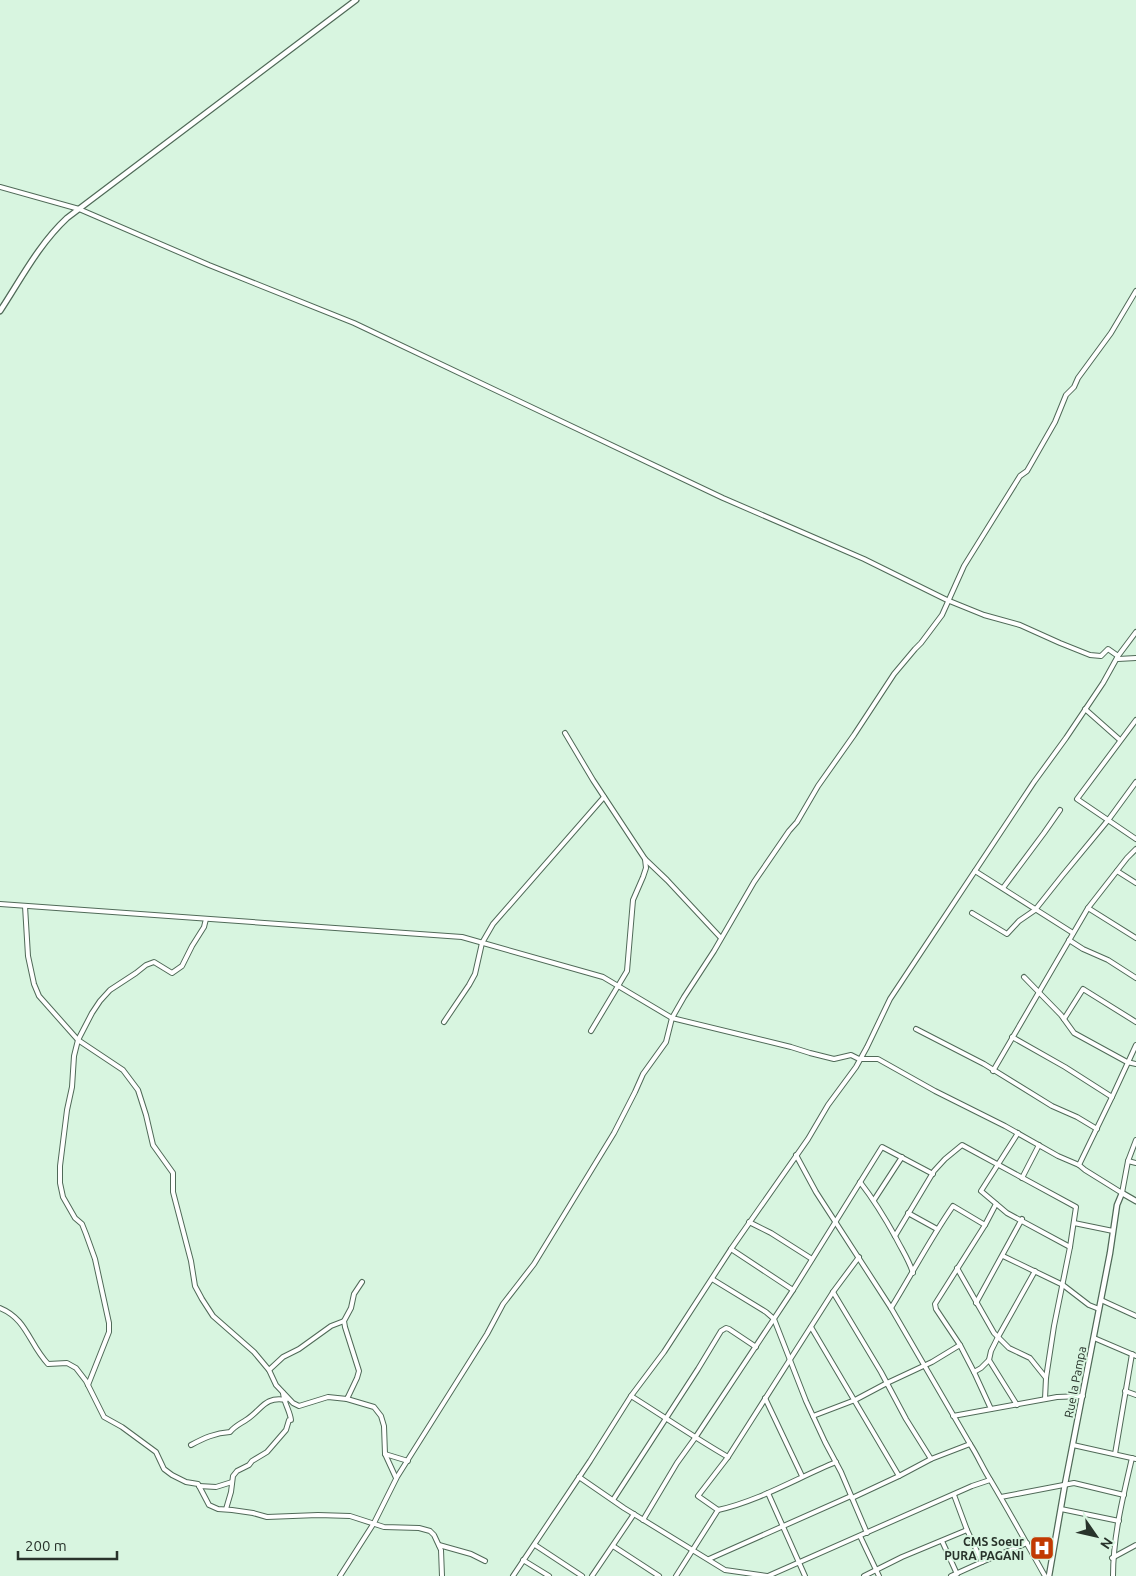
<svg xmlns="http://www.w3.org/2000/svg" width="1136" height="1576" font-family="Ubuntu,sans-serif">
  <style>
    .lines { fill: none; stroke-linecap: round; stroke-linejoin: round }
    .minor-casing { stroke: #506a58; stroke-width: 6 }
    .tertiary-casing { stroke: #506a58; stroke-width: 7 }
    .minor { stroke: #fff; stroke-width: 4 }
    .tertiary { stroke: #fff; stroke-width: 4.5 }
    .labels { text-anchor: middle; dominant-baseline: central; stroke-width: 4; stroke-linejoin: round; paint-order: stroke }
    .street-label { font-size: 12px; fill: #28332b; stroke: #d8f5e0 }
    .poi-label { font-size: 12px; font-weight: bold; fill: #28332b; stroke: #d8f5e0; text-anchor: end }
  </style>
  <rect width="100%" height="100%" fill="#d8f5e0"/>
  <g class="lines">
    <defs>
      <g id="minor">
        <polyline points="0,187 79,209 209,265 354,323 723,498 864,559 947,600 984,615 1020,625 1060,643 1090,655 1101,656 1108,649 1118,656"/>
        <polyline points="1118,659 1136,658"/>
        <polyline points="1085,709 1120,740"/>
        <polyline points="1136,720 1077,799 1136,839"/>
        <polyline points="565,733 593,780 645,859 667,880 721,938"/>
        <polyline points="975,871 1073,933"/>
        <polyline points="1117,871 1136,883"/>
        <polyline points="1003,888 1044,833 1060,810"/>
        <polyline points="0,904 462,937 603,977 672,1018 791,1047 810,1053 834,1059 851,1055 859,1059 878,1059 935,1091 1005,1126 1058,1156 1079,1165 1085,1170 1122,1193 1128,1161 1136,1140"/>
        <polyline points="25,906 28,956 34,984 39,996 78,1040 123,1070 138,1090 146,1115 153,1145 173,1173 173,1192 191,1261 195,1286 202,1299 213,1316 254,1352 269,1370 276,1385 293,1403 299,1406 328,1397 347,1399 357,1378 359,1371 345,1327 344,1321 351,1308 354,1294 362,1282"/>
        <polyline points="1088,908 1136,938"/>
        <polyline points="972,913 1007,934 1019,921 1035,910 1062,876 1109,819 1136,782"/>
        <polyline points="1069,940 1083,949 1108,960 1136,978"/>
        <polyline points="1024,977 1061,1015 1074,1033 1127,1062 1136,1064"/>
        <polyline points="1064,1019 1083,989 1136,1022"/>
        <polyline points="444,1022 469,985 475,974 482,943 493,924 604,797"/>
        <polyline points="916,1029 984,1064 1052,1106 1077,1117 1097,1129"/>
        <polyline points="591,1031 627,971 633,900 643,877 646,868 645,859"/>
        <polyline points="1012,1037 1065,1067 1112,1097"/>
        <polyline points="993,1071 1088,908 1127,858 1136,849"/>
        <polyline points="1018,1133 981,1191 1007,1213 1070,1247"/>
        <path d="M796 1155 816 1192 891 1308 970 1444C978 1456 983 1469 991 1481 1010 1513 1027 1544 1045 1576"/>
        <polyline points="1128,1161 1136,1163"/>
        <polyline points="1079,1165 1112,1097 1136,1045"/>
        <polyline points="1022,1178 1039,1145"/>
        <path d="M860 1182C874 1200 885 1218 896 1238 902 1250 909 1260 913 1273"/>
        <polyline points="874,1200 902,1157"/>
        <polyline points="908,1213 937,1229"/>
        <polyline points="749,1222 771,1233 812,1259"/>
        <polyline points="1074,1223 1113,1231"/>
        <polyline points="895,1236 934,1171 945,1159 962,1145 1076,1207 1070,1247 1054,1326 1046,1378 1045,1399"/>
        <polyline points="731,1249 793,1290"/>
        <polyline points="1003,1256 1063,1285 1089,1305 1099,1309"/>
        <polyline points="957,1268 994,1333 1009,1348 1030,1358 1046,1378"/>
        <polyline points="712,1279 766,1312 774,1319 806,1401 825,1442 841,1472 867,1533"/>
        <polyline points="833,1292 881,1372 906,1419 931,1459"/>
        <polyline points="1101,1300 1136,1316"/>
        <polyline points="976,1303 1022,1219"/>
        <path d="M0 1308C27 1319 29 1344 48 1364L67 1363 76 1368 86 1381 104 1417 122 1427 156 1452 164 1469 172 1475 186 1482 198 1484 209 1505 218 1509 232 1510 253 1513 267 1517 318 1515 350 1516 384 1527 419 1528 430 1531 434 1535 441 1550 442 1576"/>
        <path d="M891 1308C912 1274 930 1239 953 1206L985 1225"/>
        <polyline points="811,1327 899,1476 852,1498"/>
        <polyline points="1094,1338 1136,1356"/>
        <polyline points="960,1345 974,1372 981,1368 989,1360 991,1351 998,1337 1035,1271"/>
        <polyline points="989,1360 1017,1405"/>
        <polyline points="269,1370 283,1357 299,1349 331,1326 344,1321"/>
        <polyline points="974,1372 991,1409"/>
        <polyline points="88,1385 109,1332 109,1323 95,1259 86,1234 82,1224 75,1218 63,1197 60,1183 60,1166 67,1110 72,1087 74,1056 78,1040 92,1013 100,1001 110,990 136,973 146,965 154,962 172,973 182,966 192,946 204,927 206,919"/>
        <polyline points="1125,1391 1136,1395"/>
        <path d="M631 1396C663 1416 695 1438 728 1457"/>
        <polyline points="765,1398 802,1476"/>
        <polyline points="347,1399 374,1407 381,1416 384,1426 385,1454 396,1478"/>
        <polyline points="813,1416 855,1400 887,1383 932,1362 960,1345 936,1309 935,1304 985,1225 996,1204"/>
        <polyline points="953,1416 1057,1397 1083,1396"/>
        <path d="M191 1445C204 1438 215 1433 230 1432 235 1426 240 1424 246 1420 262 1410 264 1396 286 1400"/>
        <polyline points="1073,1445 1136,1459"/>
        <polyline points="385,1454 408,1461"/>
        <polyline points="1115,1454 1132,1354"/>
        <polyline points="899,1476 931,1459 970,1444"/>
        <polyline points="579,1477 624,1508 725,1570 767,1576"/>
        <polyline points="199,1486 216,1487 232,1482"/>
        <polyline points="768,1493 805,1576"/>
        <polyline points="954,1495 967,1530 982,1562 1027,1543"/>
        <polyline points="1001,1497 1074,1483 1124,1495"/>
        <polyline points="613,1500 698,1369 721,1331 726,1328 729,1329 756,1347"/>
        <path d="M226 1509 231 1492 233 1476 237 1471 249 1465 252 1461 267 1452 286 1430 289 1420H291C290 1411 284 1403 283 1393"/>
        <polyline points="1061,1509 1119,1521"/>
        <path d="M718 1510C759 1501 797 1478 836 1462"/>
        <polyline points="643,1520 677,1463 695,1438 793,1290 882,1147 933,1174"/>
        <polyline points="860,1536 879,1576"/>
        <polyline points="942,1541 957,1574"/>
        <polyline points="439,1545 471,1554 485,1561"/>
        <polyline points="535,1545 582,1576"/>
        <polyline points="613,1546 659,1576"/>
        <polyline points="1112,1558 1136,1545"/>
        <polyline points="709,1559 851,1496"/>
        <polyline points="523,1560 549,1576"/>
        <polyline points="340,1576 374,1523 397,1477 487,1334 503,1304 534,1264 614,1133 635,1092 643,1074 666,1042 672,1018 684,997 714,951 754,882 789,831 797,822 818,786 854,735 894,674 915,649 921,643 942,615 964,566 1020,476 1027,471 1055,422 1066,395 1074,387 1078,378 1111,333 1136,291"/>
        <polyline points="513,1576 590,1461 631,1396 664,1352 731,1249 808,1139 828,1105 856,1067 867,1047 890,999 1034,782 1066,738 1103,683 1118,656 1136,632"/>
        <polyline points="592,1576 634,1514"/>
        <polyline points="676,1576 718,1510 698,1496 728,1457 833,1292 859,1257"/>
        <polyline points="768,1576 972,1486 990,1480"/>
        <polyline points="864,1576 902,1557 967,1530"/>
        <polyline points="951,1576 982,1562"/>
        <path d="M1113 1576C1113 1536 1123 1497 1132 1458"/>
      </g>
      <g id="tertiary">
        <path d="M0 311C21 279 39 244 67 218L356 0"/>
        <polyline points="1049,1576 1065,1484 1110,1253 1117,1205 1122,1193 1136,1201"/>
      </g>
    </defs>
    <use href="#minor" class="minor-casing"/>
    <use href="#tertiary" class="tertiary-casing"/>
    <use href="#minor" class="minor"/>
    <use href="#tertiary" class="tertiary"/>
  </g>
  <defs>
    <symbol id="hospital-square" viewBox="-11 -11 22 22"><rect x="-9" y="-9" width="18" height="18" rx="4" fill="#c23a02" stroke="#d8f5e0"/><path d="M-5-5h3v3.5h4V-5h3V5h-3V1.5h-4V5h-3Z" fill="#fff"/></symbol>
  </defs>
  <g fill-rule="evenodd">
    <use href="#hospital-square" x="1028" y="1534" width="28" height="28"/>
  </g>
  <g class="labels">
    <g class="street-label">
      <text transform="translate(1075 1382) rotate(-79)">Rue la Pampa</text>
    </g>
    <g class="poi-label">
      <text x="1024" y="1541">CMS Soeur<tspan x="1024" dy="14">PURA PAGANI</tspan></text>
    </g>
  </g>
  <g transform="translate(1096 1536) rotate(124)" stroke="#d8f5e0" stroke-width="4" paint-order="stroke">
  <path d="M0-4L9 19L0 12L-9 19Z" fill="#28332b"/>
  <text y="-8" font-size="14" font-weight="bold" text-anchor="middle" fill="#28332b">N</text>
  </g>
  <path d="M18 1551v8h99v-8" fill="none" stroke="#28332b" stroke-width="2.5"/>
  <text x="25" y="1551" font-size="15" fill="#28332b" stroke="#d8f5e0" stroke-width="4" paint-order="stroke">200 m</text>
</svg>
